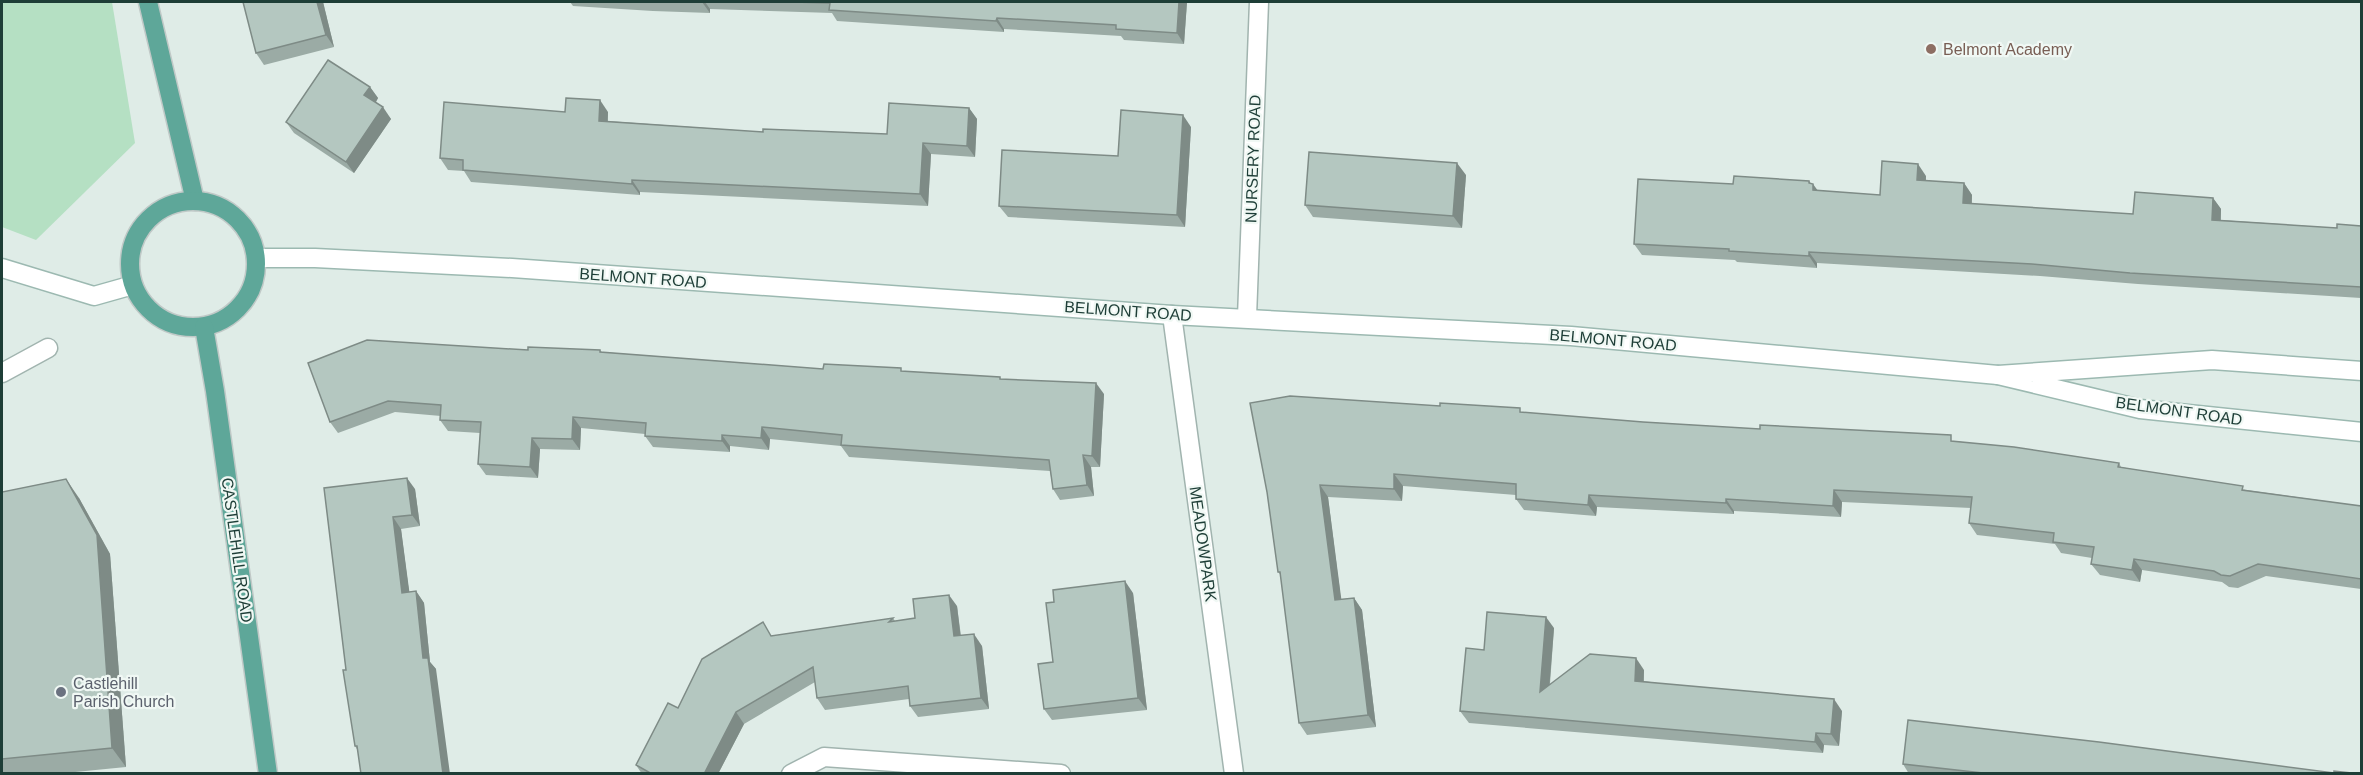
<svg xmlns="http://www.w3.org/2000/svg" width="2363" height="775" font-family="Arial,sans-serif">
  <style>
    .green { fill: #b5e0c3 }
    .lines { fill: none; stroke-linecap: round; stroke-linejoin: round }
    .street-casing { stroke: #a1b4af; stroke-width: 21 }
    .secondary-casing { stroke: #9cb9b1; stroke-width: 21 }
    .primary-casing { stroke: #c0c9c7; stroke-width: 21 }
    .street { stroke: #fff; stroke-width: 18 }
    .secondary { stroke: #fff; stroke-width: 18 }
    .primary { stroke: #5ea799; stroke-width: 18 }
    .wall { fill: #9baba5 }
    .shaded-wall { fill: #7e8b86 }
    .building { fill: #b4c7c0; stroke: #7e8b86; stroke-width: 1.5 }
    .education-dot { fill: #8d6e63; stroke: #f0f8f4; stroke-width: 2 }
    .worship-dot { fill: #6b7280; stroke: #f0f8f4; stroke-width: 2 }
    .labels { text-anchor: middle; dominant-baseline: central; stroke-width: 4.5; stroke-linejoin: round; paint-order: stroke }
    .education-label { font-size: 16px; fill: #785e54; stroke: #f0f8f4; text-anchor: start }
    .street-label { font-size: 16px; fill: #1e3e37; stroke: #f0f8f4 }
    .worship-label { font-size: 16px; fill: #5b616d; stroke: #f0f8f4; text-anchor: start }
  </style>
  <rect width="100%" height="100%" fill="#dfece7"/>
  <polygon class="green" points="2,2 112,2 135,143 36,240 2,227"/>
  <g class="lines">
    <defs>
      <g id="street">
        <polyline points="1172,315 1234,774"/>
        <polyline points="1247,317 1259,2"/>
        <polyline points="2,373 48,348"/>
        <polyline points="791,774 824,757 1061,774"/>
      </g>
      <g id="secondary">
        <polyline points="256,258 315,258 512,268 1172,315 1571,336 1998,375"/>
        <polyline points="2,268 94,296 133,285"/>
        <polyline points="2362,371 2212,360 1998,375 2140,409 2362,432"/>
      </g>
      <g id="primary">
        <polyline points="148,2 195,201"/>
        <circle cx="193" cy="264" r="63"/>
        <polyline points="204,327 215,391 268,774"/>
      </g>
    </defs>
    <use href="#street" class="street-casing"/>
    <use href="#secondary" class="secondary-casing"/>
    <use href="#primary" class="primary-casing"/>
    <use href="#street" class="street"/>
    <use href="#secondary" class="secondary"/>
    <use href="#primary" class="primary"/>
  </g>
  <g class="wall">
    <polygon points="243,2 323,2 334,47 264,65 256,53"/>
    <polygon points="570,2 1187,2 1184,44 1124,40 1121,36 1004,29 1004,32 837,21 832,13 710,9 710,13 653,11 573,6"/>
    <polygon points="370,87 378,98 376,102 391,119 354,173 294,133 286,122"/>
    <polygon points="969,108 977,119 975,157 931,154 928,206 640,192 640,195 471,182 464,171 448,170 440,158 565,112 608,112 608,121 763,132 887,134"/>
    <polygon points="1191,127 1185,227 1008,217 999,206"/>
    <polygon points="1466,175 1462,228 1313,217 1305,205"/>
    <polygon points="1926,176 1926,181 1964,183 1972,195 1972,204 2133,214 2213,198 2221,209 2221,220 2337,228 2361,226 2361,298 2138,284 2040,276 1817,263 1817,268 1737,262 1735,260 1642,255 1634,244 1733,184 1880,195"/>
    <polygon points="528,350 600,350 602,352 823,369 903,371 1001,379 1104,394 1100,467 1091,467 1094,496 1060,500 1053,489 1050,471 849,457 841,446 770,439 769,450 730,446 730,452 653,447 645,436 645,434 581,428 580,450 540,449 538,478 486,475 478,464 480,433 448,431 440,420 441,416 395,412 338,433 330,422"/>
    <polygon points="1440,406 1643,422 1955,441 2119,463 2121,467 2246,490 2361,506 2361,589 2266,576 2238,588 2229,587 2222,582 2142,570 2140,582 2100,575 2091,564 2092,558 2061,553 2055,544 1977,535 1969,523 1971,508 1842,502 1841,517 1734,511 1734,514 1597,507 1596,516 1524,510 1516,499 1516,495 1403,486 1402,501 1328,497 1341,600 1354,598 1362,610 1376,727 1307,735 1299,723 1281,575 1278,572 1267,492"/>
    <polygon points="324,488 415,489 420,526 401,529 409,592 416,591 424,603 430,662 436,669 358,751 355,746"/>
    <polygon points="2,492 79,498 110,554 126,767 55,774 2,774"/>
    <polygon points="1133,593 1147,710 1052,720 1044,709 1053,662 1054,602"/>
    <polygon points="957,606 961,636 982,646 989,709 918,717 910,706 909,699 825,710 817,698 815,682 744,724 718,774 642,774 636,765 678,708 893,618 895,621 915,618"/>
    <polygon points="1554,628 1550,684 1644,670 1644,681 1842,711 1839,746 1824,745 1823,753 1469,723 1460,711 1484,650"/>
    <polygon points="1903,764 2334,773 2361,774 1909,774"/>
  </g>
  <g class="shaded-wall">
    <polygon points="317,2 323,2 334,47 326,35"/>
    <polygon points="702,2 705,2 710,9 710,13"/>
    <polygon points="1179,2 1187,2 1184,44 1177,33"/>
    <polygon points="997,18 1004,29 1004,32 996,21"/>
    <polygon points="370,87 378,98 373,107 364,95"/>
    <polygon points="600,100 608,112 607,132 599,121"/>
    <polygon points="383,107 391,119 354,173 346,162"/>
    <polygon points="969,108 977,119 975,157 967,146"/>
    <polygon points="1183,115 1191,127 1185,227 1177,215"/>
    <polygon points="923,143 931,154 928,206 920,194"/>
    <polygon points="1457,163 1466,175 1462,228 1453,216"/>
    <polygon points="1918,164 1926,176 1925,192 1917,180"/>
    <polygon points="632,180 640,192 640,195 632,184"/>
    <polygon points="1809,181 1813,187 1813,184 1821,195 1821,202 1809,183"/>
    <polygon points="1964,183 1972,195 1971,215 1963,203"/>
    <polygon points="2213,198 2221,209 2220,232 2212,220"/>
    <polygon points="1809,252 1817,263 1817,268 1809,256"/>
    <polygon points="1096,383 1104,394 1100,467 1092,456"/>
    <polygon points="573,417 581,428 580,450 572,439"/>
    <polygon points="762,427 770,439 769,450 761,438"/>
    <polygon points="722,435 730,446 730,452 722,441"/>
    <polygon points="532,438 540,449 538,478 530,467"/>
    <polygon points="1083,455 1091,467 1094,496 1087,485"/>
    <polygon points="1394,474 1403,486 1402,501 1394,489"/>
    <polygon points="407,478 415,489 420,526 412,515"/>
    <polygon points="66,479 79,498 110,554 126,767 112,748"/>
    <polygon points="1320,485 1328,497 1343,612 1335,600"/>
    <polygon points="1834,490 1842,502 1841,517 1833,506"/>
    <polygon points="1589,495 1597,507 1596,516 1588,505"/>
    <polygon points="1726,499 1734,511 1734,514 1726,503"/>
    <polygon points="393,517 401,529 411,604 402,593"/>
    <polygon points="2134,559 2142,570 2140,582 2132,570"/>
    <polygon points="1125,581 1133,593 1147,710 1138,698"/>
    <polygon points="416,591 424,603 430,662 436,669 450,774 443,774 423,658"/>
    <polygon points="949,595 957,606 962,648 954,636"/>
    <polygon points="1354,598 1362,610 1376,727 1368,715"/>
    <polygon points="1546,617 1554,628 1548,703 1540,692"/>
    <polygon points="974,634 982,646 989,709 981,698"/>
    <polygon points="1636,658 1644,670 1643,692 1635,681"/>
    <polygon points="1834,699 1842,711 1839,746 1831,734"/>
    <polygon points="736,712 744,724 718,774 704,774"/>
    <polygon points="1816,733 1824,745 1823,753 1815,742"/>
  </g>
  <g class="building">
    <polygon points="243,2 317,2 326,35 256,53"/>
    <polygon points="792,2 1179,2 1177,33 1116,29 1116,25 997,18 996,21 829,10 830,3"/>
    <polygon points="328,60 370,87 364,95 383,107 346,162 286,122"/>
    <polygon points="566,98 600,100 599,121 763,132 763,129 887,134 889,103 969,108 967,146 923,143 920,194 632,180 632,184 463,170 463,160 440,158 444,102 565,112"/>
    <polygon points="1121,110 1183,115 1177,215 999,206 1002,150 1118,156"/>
    <polygon points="1309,152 1457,163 1453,216 1305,205"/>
    <polygon points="1882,161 1918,164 1917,180 1964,183 1963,203 2133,214 2135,192 2213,198 2212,220 2337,228 2337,224 2361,226 2361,287 2130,273 2032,264 1809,252 1809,256 1729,251 1729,249 1634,244 1638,179 1733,184 1734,176 1809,181 1809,183 1813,184 1813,190 1880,195"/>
    <polygon points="367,340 528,350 528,347 600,350 600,352 823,369 824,364 901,368 901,371 1000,377 1000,379 1096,383 1092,456 1083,455 1087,485 1053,489 1049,460 841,445 842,435 762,427 761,438 722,435 722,441 645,436 646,423 573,417 572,439 532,438 530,467 478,464 481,422 440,420 441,405 388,401 330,422 308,363"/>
    <polygon points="1290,396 1440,406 1440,403 1520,408 1520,412 1643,422 1760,429 1760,425 1951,435 1951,441 2014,447 2119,463 2118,467 2243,486 2242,490 2361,506 2361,579 2258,564 2230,576 2221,575 2214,571 2134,559 2132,570 2091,564 2094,547 2053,542 2054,533 1969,523 1972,497 1834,490 1833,506 1726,499 1726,503 1589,495 1588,505 1516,499 1516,484 1394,474 1394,489 1320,485 1335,600 1354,598 1368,715 1299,723 1280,572 1278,572 1267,492 1250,403"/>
    <polygon points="407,478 412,515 393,517 402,593 416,591 423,658 428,658 443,774 361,774 357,746 355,746 343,670 346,670 324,488"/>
    <polygon points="66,479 97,535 112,748 2,759 2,492"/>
    <polygon points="1125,581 1138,698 1044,709 1038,664 1053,662 1046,603 1054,602 1053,590"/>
    <polygon points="949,595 954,636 974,634 981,698 910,706 908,686 817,698 813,667 736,712 704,774 652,774 636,765 668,703 678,708 702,659 763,622 771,636 893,618 889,622 915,618 913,599"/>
    <polygon points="1487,612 1546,617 1540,692 1590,654 1636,658 1635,681 1834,699 1831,734 1816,733 1815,742 1460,711 1466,648 1484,650"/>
    <polygon points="1908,720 2099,742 2334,773 2334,771 2361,774 1992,774 1903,764"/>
  </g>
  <circle class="education-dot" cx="1931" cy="49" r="6"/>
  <circle class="worship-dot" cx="61" cy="692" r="6"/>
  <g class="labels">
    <g class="education-label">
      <text x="1943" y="49">Belmont Academy</text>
    </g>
    <g class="street-label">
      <text transform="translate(1253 159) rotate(-88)">NURSERY ROAD</text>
      <text transform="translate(643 278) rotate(4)">BELMONT ROAD</text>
      <text transform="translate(1128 311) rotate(4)">BELMONT ROAD</text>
      <text transform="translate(1613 340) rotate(5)">BELMONT ROAD</text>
      <text transform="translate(2179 411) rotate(8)">BELMONT ROAD</text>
      <text transform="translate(1203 544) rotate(82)">MEADOWPARK</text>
      <text transform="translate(237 550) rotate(82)">CASTLEHILL ROAD</text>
    </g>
    <g class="worship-label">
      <text x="73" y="683">Castlehill<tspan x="73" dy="18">Parish Church</tspan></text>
    </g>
  </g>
  <rect width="2363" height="775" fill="none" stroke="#1e3e37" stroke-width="6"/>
</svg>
